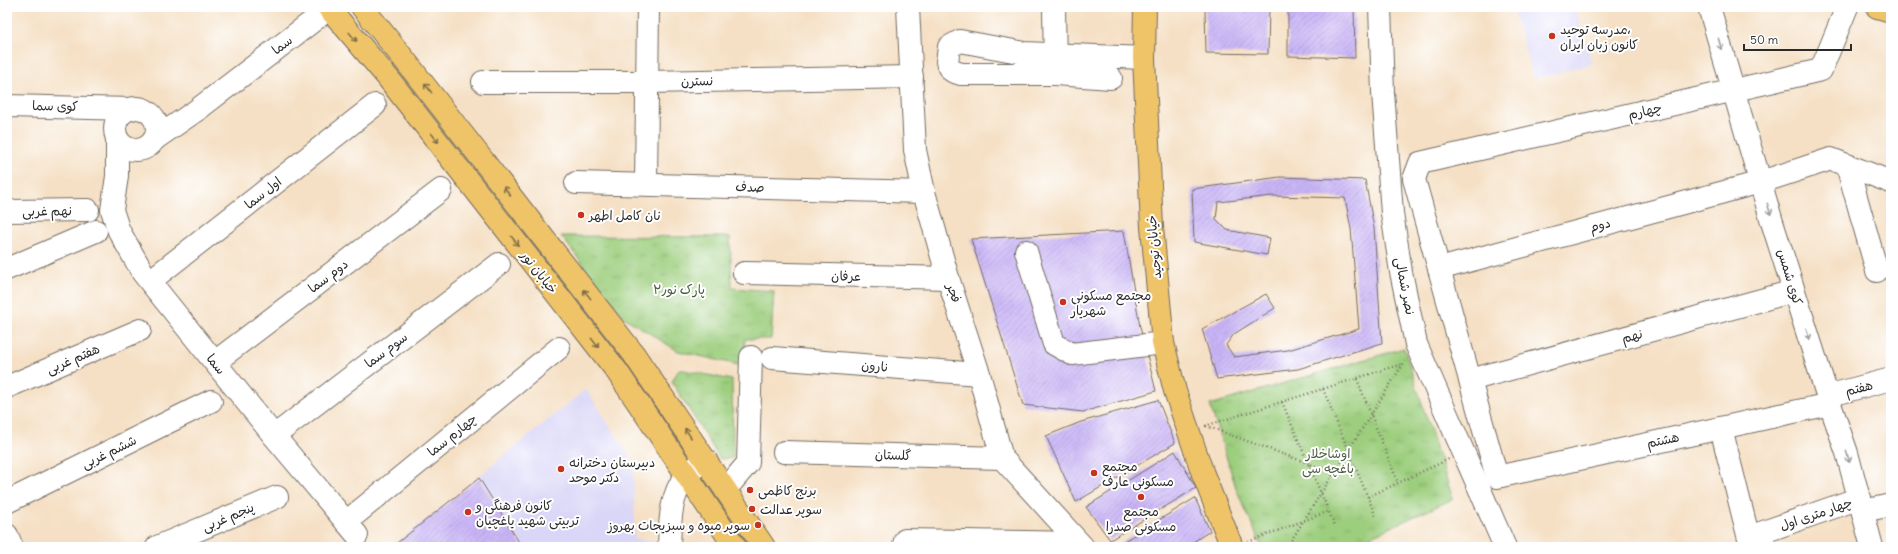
<svg xmlns="http://www.w3.org/2000/svg" width="1898" height="554" font-family="Delius,'Playpen Sans Arabic',sans-serif">
  <style>
    .built { fill: #d9d6f7 }
    .park { fill: url(#park-tufts); stroke: #647c54 }
    .building { fill: url(#building-hatch) }
    .lines { fill: none; stroke-linecap: round; stroke-linejoin: round }
    .minor-casing { stroke: #726a61; stroke-width: 24 }
    .major-casing { stroke: #726a61; stroke-width: 24 }
    .path { stroke: #726a61; stroke-width: 2.5; stroke-dasharray: 1 3; stroke-linecap: butt }
    .minor { stroke: #fff; stroke-width: 22 }
    .major { stroke: #efc469; stroke-width: 22 }
    .oneway { stroke: #837047 }
    .oneway2 { stroke: #a0a0a0 }
    .poi-dot { fill: #c8321e; stroke: #fff; stroke-width: 1.5 }
    .labels { text-anchor: middle; dominant-baseline: central; stroke-width: 4; stroke-linejoin: round; paint-order: stroke }
    .poi-label { font-size: 13px; fill: #2b2b2b; stroke: #fff; text-anchor: start }
    .street-label { font-size: 13px; fill: #2b2b2b; stroke: #fff }
    .park-label { font-size: 13px; fill: #4d5c44; stroke: #fff }
  </style>
  <defs>
    <pattern id="park-tufts" width="24" height="20" patternUnits="userSpaceOnUse"><rect width="24" height="20" fill="#9cce7d"/><path d="M3 7l-1-3M5 7V3M7 7l1-3M15 17l-1-3M17 17v-4M19 17l1-3" fill="none" stroke="#87b16c"/></pattern>
    <pattern id="building-hatch" width="6" height="6" patternUnits="userSpaceOnUse"><rect width="6" height="6" fill="#cab6f8"/><path d="M-1 1l2-2M0 6l6-6M5 7l2-2" fill="none" stroke="#a494c9"/></pattern>
  </defs>
  <rect width="100%" height="100%" fill="#fff"/>
  <filter id="ink" filterUnits="userSpaceOnUse"><feTurbulence type="fractalNoise" baseFrequency=".025" numOctaves="2"/><feDisplacementMap in="SourceGraphic" scale="8" xChannelSelector="R" yChannelSelector="G"/><feConvolveMatrix kernelMatrix="1 2 1 2 8 2 1 2 1" color-interpolation-filters="sRGB"/></filter>
  <filter id="wash" filterUnits="userSpaceOnUse"><feTurbulence type="fractalNoise" baseFrequency=".012" numOctaves="4" result="noise"/><feDisplacementMap in="SourceGraphic" scale="16" xChannelSelector="R" yChannelSelector="G"/><feGaussianBlur stdDeviation="0.9" result="paint"/><feColorMatrix in="noise" values="0 0 0 0 0 0 0 0 0 0 0 0 0 0 0 0 0 1.4 0 .05"/><feComposite in="paint" operator="in"/></filter>
  <g filter="url(#wash)">
    <rect width="100%" height="100%" fill="#f5e0c5"/>
    <g class="built">
      <polygon points="1512,7 1575,7 1592,64 1534,79"/>
      <polygon points="586,389 633,462 635,539 654,540 654,547 523,547 479,476"/>
    </g>
    <g class="park">
      <polygon points="561,236 730,237 732,288 774,291 771,339 745,339 743,366 678,351 625,318"/>
      <polygon points="1404,348 1453,499 1347,547 1262,547 1237,491 1210,405"/>
      <polygon points="679,369 732,380 733,458 720,459 672,382"/>
    </g>
    <g id="blocks">
      <g class="building">
        <polygon points="1205,7 1269,7 1268,54 1206,53"/>
        <polygon points="1288,7 1354,7 1355,58 1288,56"/>
        <polygon points="1280,177 1365,180 1374,228 1382,343 1298,369 1217,379 1202,329 1266,294 1275,308 1234,334 1226,345 1234,357 1288,350 1359,329 1351,229 1345,198 1272,196 1218,202 1216,219 1227,230 1270,238 1267,255 1194,242 1192,189"/>
        <polygon points="1124,231 1140,327 1156,391 1083,412 1023,405 971,239"/>
        <polygon points="1158,400 1175,443 1076,502 1046,436 1081,422"/>
        <polygon points="1175,451 1196,488 1110,540 1086,507"/>
        <polygon points="479,478 522,547 392,547"/>
        <polygon points="1195,498 1210,531 1185,547 1124,547 1121,543"/>
      </g>
    </g>
  </g>
  <g filter="url(#ink)">
    <use href="#blocks" fill-opacity="0" stroke="#726a61" stroke-width="1"/>
    <g class="lines">
      <defs>
        <g id="minor">
          <polyline points="908,7 915,150 924,192 948,278 979,374 1002,458 1083,547"/>
          <polyline points="1054,7 1055,70"/>
          <polyline points="1380,7 1383,92 1392,213 1401,272 1416,344 1505,547"/>
          <polyline points="1709,7 1772,222 1830,404 1847,453 1872,547"/>
          <polyline points="1111,78 1055,74 961,74 952,71 947,62 949,47 960,41 1024,53 1144,58"/>
          <polyline points="483,82 647,82 912,77"/>
          <polyline points="7,106 131,109"/>
          <circle cx="136" cy="129" r="21"/>
          <polyline points="117,139 117,176 112,210 119,231 143,273 274,436 357,535"/>
          <polyline points="155,139 197,110 331,7"/>
          <polyline points="1847,165 1877,271"/>
          <polyline points="576,183 924,192"/>
          <polyline points="646,184 648,7"/>
          <polyline points="7,211 88,210"/>
          <polyline points="1026,251 1054,344 1072,354 1163,343"/>
          <polyline points="7,269 96,231"/>
          <polyline points="1439,269 1761,182 1831,159 1891,182"/>
          <polyline points="744,273 948,278"/>
          <polyline points="150,281 375,105"/>
          <polyline points="772,358 979,374"/>
          <polyline points="215,362 441,190"/>
          <polyline points="1470,380 1794,291"/>
          <polyline points="7,387 140,330"/>
          <polyline points="1827,396 1891,379"/>
          <polyline points="1830,404 1497,477 1414,179 1420,163 1821,70 1847,7"/>
          <polyline points="1721,428 1751,547"/>
          <polyline points="274,436 499,264"/>
          <polyline points="784,452 1002,458"/>
          <polyline points="726,489 748,463 751,357"/>
          <polyline points="7,502 211,401"/>
          <polyline points="1863,511 1891,505"/>
          <polyline points="346,522 559,348"/>
          <polyline points="7,535 12,547"/>
          <polyline points="1749,537 1860,498"/>
          <polyline points="157,547 277,497"/>
          <path d="M669 547C670 522 670 496 686 475 691 469 700 465 706 460"/>
          <polyline points="904,547 905,540 1079,543"/>
        </g>
        <g id="major">
          <polyline points="328,7 388,78 616,370 735,547"/>
          <polyline points="362,7 404,59 633,353 764,547"/>
          <polyline points="1145,7 1144,58 1152,227 1163,343 1175,391 1203,474 1232,547"/>
          <polyline points="1877,7 1891,11"/>
        </g>
      </defs>
      <use href="#minor" class="minor-casing"/>
      <use href="#major" class="major-casing"/>
      <g class="path">
        <polyline points="1357,379 1398,483"/>
        <polyline points="1323,389 1376,517"/>
        <polyline points="1282,402 1335,526"/>
        <polyline points="1205,426 1402,364"/>
        <polyline points="1206,426 1335,473"/>
        <polyline points="1368,497 1449,459"/>
        <polyline points="1248,542 1329,511"/>
        <polyline points="1287,547 1405,361"/>
      </g>
      <use href="#minor" class="minor"/>
      <use href="#major" class="major"/>
    </g>
    <defs><path id="oneway-shaft" d="M-6 0H5M1.5-3L5.5 0L1.5 3" fill="none" stroke-width="1.6" stroke-linecap="round" stroke-linejoin="round"/></defs>
    <g class="oneway">
      <use href="#oneway-shaft" transform="translate(353 37) rotate(50)"/>
      <use href="#oneway-shaft" transform="translate(428 88) rotate(-128)"/>
      <use href="#oneway-shaft" transform="translate(435 138) rotate(52)"/>
      <use href="#oneway-shaft" transform="translate(507 191) rotate(-128)"/>
      <use href="#oneway-shaft" transform="translate(515 241) rotate(52)"/>
      <use href="#oneway-shaft" transform="translate(587 294) rotate(-128)"/>
      <use href="#oneway-shaft" transform="translate(595 343) rotate(52)"/>
      <use href="#oneway-shaft" transform="translate(688 433) rotate(-124)"/>
    </g>
    <g class="oneway2">
      <use href="#oneway-shaft" transform="translate(1720 44) rotate(74)"/>
      <use href="#oneway-shaft" transform="translate(1769 209) rotate(73)"/>
      <use href="#oneway-shaft" transform="translate(1808 334) rotate(73)"/>
      <use href="#oneway-shaft" transform="translate(1848 457) rotate(74)"/>
    </g>
  </g>
  <g class="poi-dot">
    <circle cx="1552" cy="36" r="4"/>
    <circle cx="581" cy="215" r="4"/>
    <circle cx="1063" cy="302" r="4"/>
    <circle cx="561" cy="469" r="4"/>
    <circle cx="1094" cy="473" r="4"/>
    <circle cx="750" cy="490" r="4"/>
    <circle cx="1141" cy="497" r="4"/>
    <circle cx="752" cy="509" r="4"/>
    <circle cx="468" cy="512" r="4"/>
    <circle cx="758" cy="525" r="4"/>
  </g>
  <g class="labels">
    <g class="poi-label">
      <text x="1560" y="29">مدرسه توحید،<tspan x="1560" dy="15">کانون زبان ایران</tspan></text>
      <text x="589" y="215">نان کامل اطهر</text>
      <text x="1071" y="295">مجتمع مسکونی<tspan x="1071" dy="15">شهریار</tspan></text>
      <text x="569" y="462">دبیرستان دخترانه<tspan x="569" dy="15">دکتر موحد</tspan></text>
      <text x="1102" y="466">مجتمع<tspan x="1102" dy="15">مسکونی عارف</tspan></text>
      <text x="758" y="490">برنج کاظمی</text>
      <text x="476" y="505">کانون فرهنگی و<tspan x="476" dy="15">تربیتی شهید یاغچیان</tspan></text>
      <text x="760" y="509">سوپر عدالت</text>
      <text x="1141" y="511" text-anchor="middle">مجتمع<tspan x="1141" dy="15">مسکونی صدرا</tspan></text>
      <text x="750" y="525" text-anchor="end">سوپر میوه و سبزیجات بهروز</text>
    </g>
    <g class="street-label">
      <text transform="translate(282 45) rotate(-38)">سما</text>
      <text transform="translate(697 81) rotate(-1)">نسترن</text>
      <text transform="translate(55 106) rotate(1)">کوی سما</text>
      <text transform="translate(1645 111) rotate(-13)">چهارم</text>
      <text transform="translate(750 187) rotate(2)">صدف</text>
      <text transform="translate(263 193) rotate(-38)">اول سما</text>
      <text transform="translate(47 211) rotate(-1)">نهم غربی</text>
      <text transform="translate(1600 225) rotate(-15)">دوم</text>
      <text transform="translate(1154 247) rotate(-95)">خیابان توحید</text>
      <text transform="translate(539 272) rotate(52)">خیابان نور</text>
      <text transform="translate(328 276) rotate(-37)">دوم سما</text>
      <text transform="translate(846 276) rotate(1)">عرفان</text>
      <text transform="translate(1790 277) rotate(73)">کوی شمس</text>
      <text transform="translate(1405 286) rotate(79)">نصر شمالی</text>
      <text transform="translate(954 293) rotate(70)">فجر</text>
      <text transform="translate(1632 336) rotate(-15)">نهم</text>
      <text transform="translate(386 350) rotate(-37)">سوم سما</text>
      <text transform="translate(73 359) rotate(-23)">هفتم غربی</text>
      <text transform="translate(216 364) rotate(51)">سما</text>
      <text transform="translate(875 366) rotate(5)">نارون</text>
      <text transform="translate(1859 388) rotate(-14)">هفتم</text>
      <text transform="translate(452 435) rotate(-39)">چهارم سما</text>
      <text transform="translate(1663 440) rotate(-12)">هشتم</text>
      <text transform="translate(109 452) rotate(-26)">ششم غربی</text>
      <text transform="translate(893 455) rotate(2)">گلستان</text>
      <text transform="translate(1816 514) rotate(-19)">چهار متری اول</text>
      <text transform="translate(228 517) rotate(-23)">پنجم غربی</text>
    </g>
    <g class="park-label">
      <text x="679" y="289">پارک نور۲</text>
      <text x="1328" y="453">اوشاخلار<tspan x="1328" dy="15">باغچه سی</tspan></text>
    </g>
  </g>
  <rect width="1898" height="554" fill="none" stroke="#fff" stroke-width="24"/>
  <path d="M1744 44v6h107v-6" fill="none" stroke="#2b2b2b" stroke-width="2"/>
  <text x="1750" y="44" font-size="12" fill="#2b2b2b" stroke="#ffffff" stroke-width="3" paint-order="stroke">50 m</text>
</svg>
